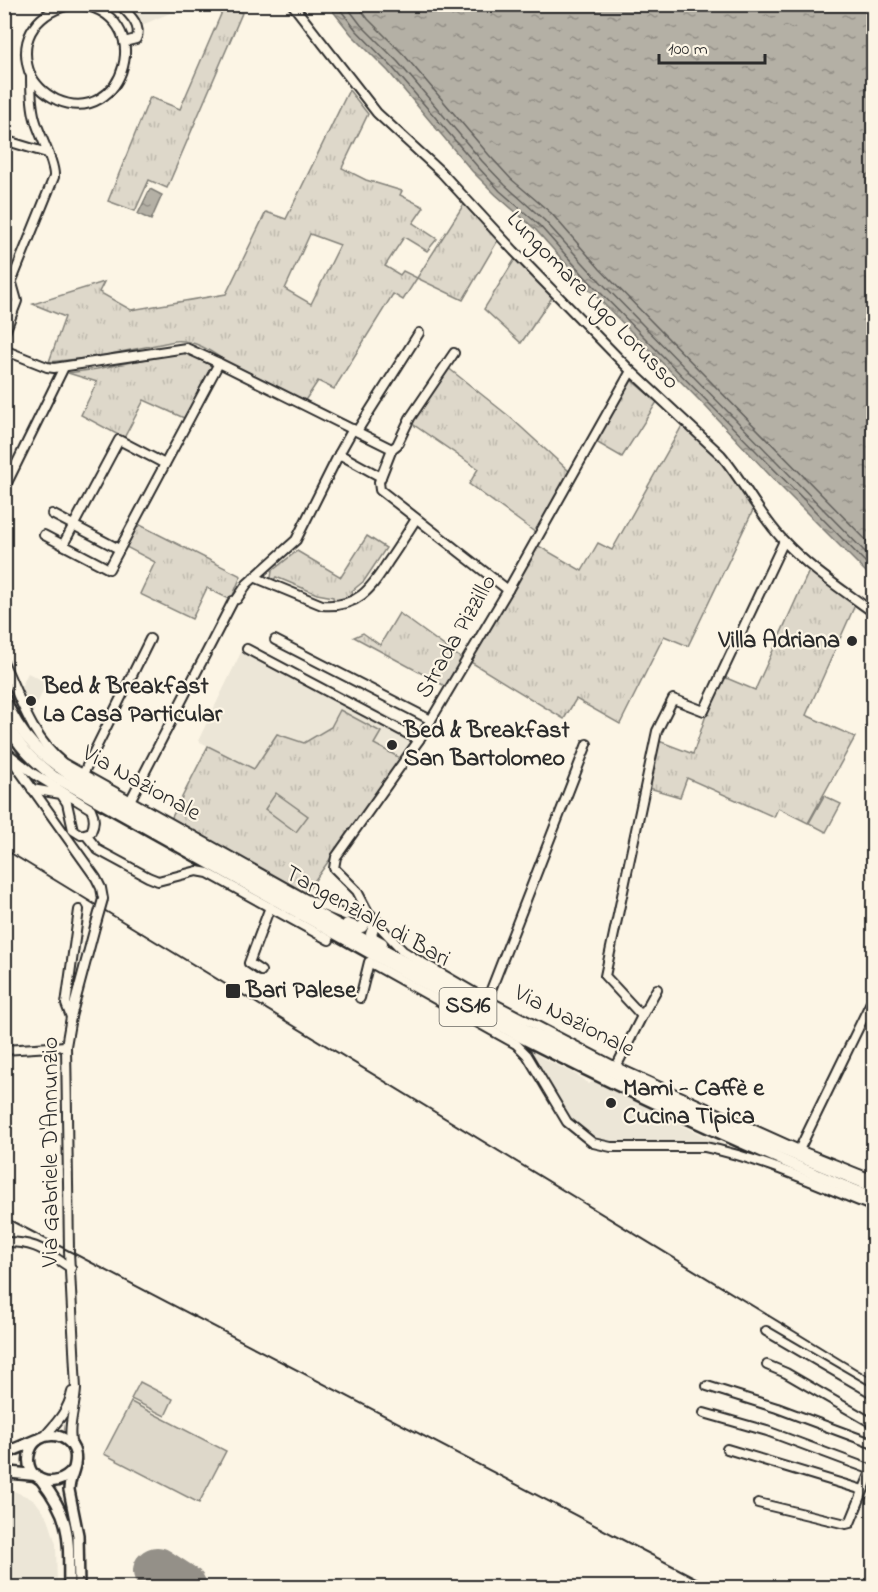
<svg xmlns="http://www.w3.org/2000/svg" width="878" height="1592" font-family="'Indie Flower',sans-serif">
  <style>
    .built { fill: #ece6d7 }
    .grass { fill: url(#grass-tufts); stroke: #84827a; stroke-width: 1.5; fill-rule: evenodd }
    .pitch { fill: #ded8ca; stroke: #84827a; stroke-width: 1.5 }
    .water { fill: url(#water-ripples); stroke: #7d7b74; stroke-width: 1.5 }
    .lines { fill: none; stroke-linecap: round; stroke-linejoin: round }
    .shore { stroke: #62605c; stroke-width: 1.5 }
    .runway { stroke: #949088; stroke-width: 48 }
    .minor-casing { stroke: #2b2b2b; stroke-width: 12 }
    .major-casing { stroke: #2b2b2b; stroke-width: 14 }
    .highway-casing { stroke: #2b2b2b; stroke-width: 15 }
    .minor { stroke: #fcf5e5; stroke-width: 8 }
    .major { stroke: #fcf5e5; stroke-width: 9 }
    .highway { stroke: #fcf5e5; stroke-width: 10 }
    .rail { stroke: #2b2b2b; stroke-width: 2 }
    .minor-bridge-casing { stroke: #2b2b2b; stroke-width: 12; stroke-linecap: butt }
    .minor-bridge { stroke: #fcf5e5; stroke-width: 8 }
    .poi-dot { fill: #2b2b2b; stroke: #fcf5e5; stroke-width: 2 }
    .labels { text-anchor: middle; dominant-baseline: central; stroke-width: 4.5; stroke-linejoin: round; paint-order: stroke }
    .shield { fill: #fcf5e5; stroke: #6a6863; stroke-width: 1.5 }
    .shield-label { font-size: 22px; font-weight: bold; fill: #2b2b2b }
    .street-label { font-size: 24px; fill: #2b2b2b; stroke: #fcf5e5 }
    .poi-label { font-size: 24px; font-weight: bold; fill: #2b2b2b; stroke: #fcf5e5; text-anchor: start }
  </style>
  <defs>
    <pattern id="grass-tufts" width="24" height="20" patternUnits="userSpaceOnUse" patternTransform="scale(1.5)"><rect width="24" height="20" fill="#ded8ca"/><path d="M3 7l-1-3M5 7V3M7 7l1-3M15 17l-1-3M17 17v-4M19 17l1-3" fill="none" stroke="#bfbaae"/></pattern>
    <pattern id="water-ripples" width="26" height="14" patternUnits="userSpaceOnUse" patternTransform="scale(1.5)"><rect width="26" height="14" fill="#b4b0a5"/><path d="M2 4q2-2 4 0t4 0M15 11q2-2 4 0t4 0" fill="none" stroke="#938f87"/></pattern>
  </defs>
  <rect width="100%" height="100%" fill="#fcf5e5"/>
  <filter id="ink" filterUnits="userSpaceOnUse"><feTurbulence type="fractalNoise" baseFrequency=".0167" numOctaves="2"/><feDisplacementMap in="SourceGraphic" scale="12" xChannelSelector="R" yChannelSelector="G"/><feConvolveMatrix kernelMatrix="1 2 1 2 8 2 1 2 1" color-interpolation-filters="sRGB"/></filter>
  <g filter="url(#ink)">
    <g class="built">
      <polygon points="150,5 150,4 189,5 142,25 136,14"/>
      <polygon points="246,642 414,729 408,739 412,743 402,759 374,744 381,732 331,727 304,743 277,734 254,769 198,741"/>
      <polygon points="28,673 47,683 33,712 28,711 19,691"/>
      <polygon points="522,1044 539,1056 579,1076 589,1084 595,1080 656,1109 656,1117 670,1120 728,1147 749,1152 767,1160 716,1146 608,1144 595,1140 573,1124 569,1120 532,1056"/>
      <polygon points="4,1487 28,1497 36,1502 48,1518 56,1544 57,1587 5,1587"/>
    </g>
    <g class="grass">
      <polygon points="225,5 242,13 167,188 149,180 135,211 108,201 150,97 180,109"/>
      <path d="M349 90 368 114 342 168 366 180 402 191 400 195 424 207 413 223 437 239 427 251 404 237 385 266 400 275 403 271 417 278 464 204 498 240 463 300 417 278 403 300 393 294 334 389 318 381 304 402C282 391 259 381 237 369 218 357 199 339 175 341L96 357 49 362 65 317 33 304 104 282 99 292 131 310 226 294 266 212 286 219ZM310 234 340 245 311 304 285 289Z"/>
      <polygon points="515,259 553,296 521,343 484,309"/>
      <polygon points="181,352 190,354 212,366 184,418 144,400 124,438 81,415 97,382 68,373 97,369"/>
      <polygon points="447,367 510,417 570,472 536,533 469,484 478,469 411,423"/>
      <polygon points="631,380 657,402 622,457 596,442"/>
      <polygon points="683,424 725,464 754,508 688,646 664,636 620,724 576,699 564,719 469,661 537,545 582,571 598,543 612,550"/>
      <polygon points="138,524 241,576 231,600 207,588 192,619 140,594 155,562 126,547"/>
      <polygon points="367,536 386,548 364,581 352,591 354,596 334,602 333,597 317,594 276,577 273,581 271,578 272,571 297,551 341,577"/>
      <polygon points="809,571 855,605 806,715 855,737 808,823 778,808 774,817 687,778 680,797 649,788 659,741 693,754 706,715 724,677 755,690"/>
      <polygon points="399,613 462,659 445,686 354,637 363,633 380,645"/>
      <polygon points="340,710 381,732 374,744 402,759 305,894 171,819 208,746 254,769 277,734 304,743 331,727"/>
    </g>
    <g class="pitch">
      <polygon points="276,793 308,816 296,832 265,809"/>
      <polygon points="824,796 841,804 826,832 809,823"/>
      <polygon points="140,1382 173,1399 165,1416 131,1399"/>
      <polygon points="131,1402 226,1451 199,1503 104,1454"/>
    </g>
    <g class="water">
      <polygon points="328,5 873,5 873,579 778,484 706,407 584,284 535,229 496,195 472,171 388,71 351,34"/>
      <polygon points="150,189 162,195 151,220 138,214"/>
    </g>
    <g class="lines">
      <g class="shore">
        <polyline points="336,4 356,30 392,67 477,166 500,191 539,225 588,280 874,571"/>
        <polyline points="345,4 361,25 398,62 482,161 505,185 544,220 594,275 874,561"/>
        <polyline points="357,4 368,19 405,56 489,155 511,179 551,213 600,269 874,548"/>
      </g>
      <polyline class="runway" points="157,1571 183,1588"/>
      <defs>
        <g id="minor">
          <path d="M73 4C39 11 18 36 29 71 34 84 45 94 57 100 124 129 160 13 76 4"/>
          <path d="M119 4C128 13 143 26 136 39L124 42"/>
          <path d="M292 4 377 113 441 172 514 251 631 371 721 455C744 482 759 515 784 541 810 569 843 590 874 613"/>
          <polyline points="4,140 47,153"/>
          <path d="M4 300 54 177C55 162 39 135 35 119 31 105 31 91 31 77"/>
          <polyline points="4,335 17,301 12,283"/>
          <polyline points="4,350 47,367 54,368 186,348 219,363 392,449"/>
          <polyline points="454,353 410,418 397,445 392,449 379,482 380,490 508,590"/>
          <polyline points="631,371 508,590 419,740 336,857 334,868 357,891 370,916 403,951 416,959 487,1000 616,1067 799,1150 874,1180"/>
          <polyline points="353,429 339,454 381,477"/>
          <polyline points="357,431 419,333"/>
          <polyline points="4,489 64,367"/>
          <polyline points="52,514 119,549"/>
          <polyline points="44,535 109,569 219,363"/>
          <polyline points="63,545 119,440 165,464"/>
          <path d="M254 577 322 605C358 608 371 589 388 562 398 548 407 533 416 519"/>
          <polyline points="237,599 247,584 296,540 339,454"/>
          <polyline points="275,640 431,720"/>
          <polyline points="247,649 419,740"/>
          <path d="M4 664C21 700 31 737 63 763L306 899 345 915 366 910"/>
          <path d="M4 750 34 774 91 809C95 817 95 824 91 832L81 835 73 830 67 803 61 794 32 789"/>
          <polyline points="9,756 96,878 101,888 103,899"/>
          <polyline points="83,774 150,639"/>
          <polyline points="130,801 233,601"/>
          <polyline points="86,835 98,850 148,877 158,881 197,871 208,873 329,940"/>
          <polyline points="261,971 249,963 270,907"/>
          <path d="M360 998 369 962 516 1044 527 1055 567 1122 593 1143 611 1147H705C764 1159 818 1185 874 1207"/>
          <polyline points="487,1000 587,744"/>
          <polyline points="642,1016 657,989"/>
          <polyline points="71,1017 66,1004 79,910"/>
          <polyline points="4,1050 66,1046"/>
          <polyline points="616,1067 642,1016 605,976 657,731 673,699 704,711 784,541"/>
          <polyline points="799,1150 874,996"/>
          <path d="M4 1242C38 1242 44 1251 71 1268"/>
          <polyline points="766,1331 874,1394"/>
          <polyline points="767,1365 786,1373 874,1424"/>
          <polyline points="707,1386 777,1408 874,1444"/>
          <polyline points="704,1413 767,1431 872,1470"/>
          <path d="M45 1436C57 1422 68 1411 72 1392"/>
          <path d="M72 1446C67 1428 75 1408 76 1389L69 1251 66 1046 71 1017 95 927"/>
          <polyline points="727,1449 863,1490"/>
          <polyline points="758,1503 846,1524 850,1523 873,1467"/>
        </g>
        <g id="major">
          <path d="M73 1470C55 1493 21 1479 30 1451 37 1429 70 1431 75 1453 78 1466 69 1477 69 1490L78 1535 79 1588"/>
          <path d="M41 1480C73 1521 68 1539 69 1588"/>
        </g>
        <g id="highway">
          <path d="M4 698C20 737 44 760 80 781L530 1032 724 1126 874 1187"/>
          <path d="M4 720C19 746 30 758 53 776L519 1036C635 1095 753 1150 874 1198"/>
          <polyline points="376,922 371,934 373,938 382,943"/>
          <polyline points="347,924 358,928 362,927 370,916"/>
          <polyline points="4,1454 37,1440"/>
          <polyline points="4,1472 35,1475"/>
        </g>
      </defs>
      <use href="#minor" class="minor-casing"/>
      <use href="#major" class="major-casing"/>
      <use href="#highway" class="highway-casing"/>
      <use href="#minor" class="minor"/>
      <use href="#major" class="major"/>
      <use href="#highway" class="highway"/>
      <g class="rail">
        <polyline points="4,849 874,1380"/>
        <polyline points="4,1217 715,1588"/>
      </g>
      <defs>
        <polyline id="minor-bridge" points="95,927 103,899"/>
      </defs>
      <use href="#minor-bridge" class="minor-bridge-casing"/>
      <use href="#minor-bridge" class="minor-bridge"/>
    </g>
  </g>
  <g class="poi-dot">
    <circle cx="852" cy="641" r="6"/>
    <circle cx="31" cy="701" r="6"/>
    <circle cx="392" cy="745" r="6"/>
    <rect x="225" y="983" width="16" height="16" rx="3"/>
    <circle cx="611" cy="1103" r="6"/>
  </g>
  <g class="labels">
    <rect class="shield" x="439.5" y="988" width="57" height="38" rx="4.5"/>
    <g class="shield-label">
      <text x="468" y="1007">SS16</text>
    </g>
    <g class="street-label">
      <text transform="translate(592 301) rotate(46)">Lungomare Ugo Lorusso</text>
      <text transform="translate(457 637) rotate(-60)">Strada Pizzillo</text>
      <text transform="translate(141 784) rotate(29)">Via Nazionale</text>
      <text transform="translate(367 917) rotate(29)">Tangenziale di Bari</text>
      <text transform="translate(574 1022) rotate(27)">Via Nazionale</text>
      <text transform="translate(51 1152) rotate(-90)">Via Gabriele D'Annunzio</text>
    </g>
    <g class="poi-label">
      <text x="840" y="641" text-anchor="end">Villa Adriana</text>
      <text x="43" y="687">Bed &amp; Breakfast<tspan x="43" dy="28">La Casa Particular</tspan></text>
      <text x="404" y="731">Bed &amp; Breakfast<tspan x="404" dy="28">San Bartolomeo</tspan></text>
      <text x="246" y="991">Bari Palese</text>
      <text x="623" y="1089">Mami - Caffè e<tspan x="623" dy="28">Cucina Tipica</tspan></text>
    </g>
  </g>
  <rect width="878" height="1592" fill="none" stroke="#fcf5e5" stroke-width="24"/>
  <rect x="12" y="12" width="854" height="1568" fill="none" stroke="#2b2b2b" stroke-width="2" filter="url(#ink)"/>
  <path d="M659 54v9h106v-9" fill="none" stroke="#2b2b2b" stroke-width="3"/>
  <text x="668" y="54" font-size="18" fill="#2b2b2b" stroke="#fcf5e5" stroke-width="4.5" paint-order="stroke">100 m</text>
</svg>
